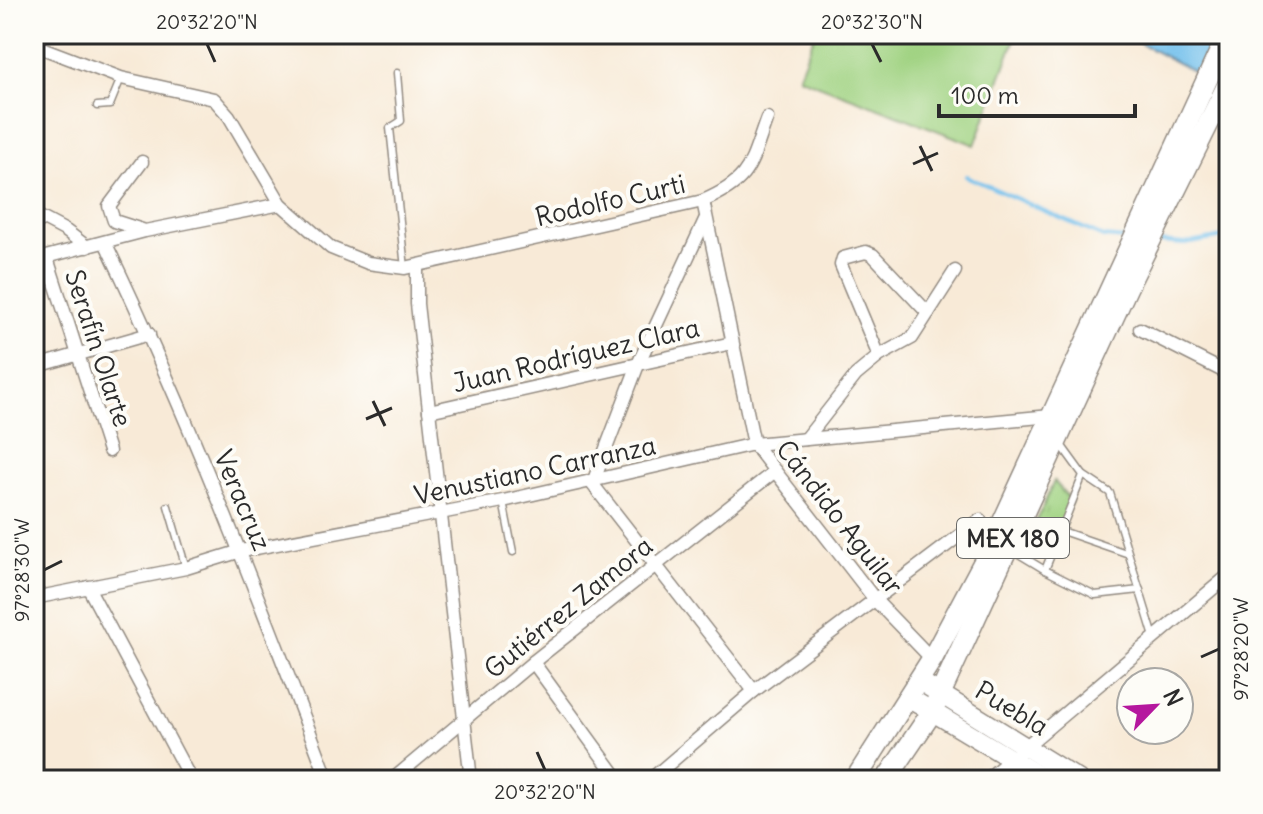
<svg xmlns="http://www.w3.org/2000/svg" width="1263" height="814" font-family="Delius,sans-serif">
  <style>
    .grass { fill: url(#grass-tufts); stroke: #667f57; stroke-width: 2 }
    .park { fill: #a1d383; stroke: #667f57; stroke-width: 2 }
    .water { fill: #72c0ec; stroke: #4e768c; stroke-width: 2 }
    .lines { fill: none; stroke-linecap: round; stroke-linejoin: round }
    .stream { stroke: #72c0ec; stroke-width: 4 }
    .lane-casing { stroke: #928a81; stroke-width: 9 }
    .street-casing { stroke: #928a81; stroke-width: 15 }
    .secondary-casing { stroke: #928a81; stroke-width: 21 }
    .primary-casing { stroke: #928a81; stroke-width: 23 }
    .lane { stroke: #fff; stroke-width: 6 }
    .street { stroke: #fff; stroke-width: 12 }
    .secondary { stroke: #fff; stroke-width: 18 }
    .primary { stroke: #fff; stroke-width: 20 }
    .ticks { fill: none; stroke: #2b2b2b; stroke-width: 3 }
    .labels { text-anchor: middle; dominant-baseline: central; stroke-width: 8; stroke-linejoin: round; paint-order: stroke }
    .shield { fill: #fdfcf7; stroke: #6a6a68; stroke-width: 2 }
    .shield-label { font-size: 24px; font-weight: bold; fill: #2b2b2b }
    .street-label { font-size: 26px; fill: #2b2b2b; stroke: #fdfcf7 }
    .neatline { fill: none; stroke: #2b2b2b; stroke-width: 3 }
    .ticks-label { font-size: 20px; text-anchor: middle; fill: #2b2b2b }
  </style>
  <defs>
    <pattern id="grass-tufts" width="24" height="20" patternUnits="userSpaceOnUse" patternTransform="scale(2)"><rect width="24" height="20" fill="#a1d383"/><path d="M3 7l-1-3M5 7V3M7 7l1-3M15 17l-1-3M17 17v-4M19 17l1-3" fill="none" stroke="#8bb571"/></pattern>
  </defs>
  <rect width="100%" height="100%" fill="#fdfcf7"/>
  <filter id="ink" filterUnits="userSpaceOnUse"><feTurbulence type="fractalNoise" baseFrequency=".0125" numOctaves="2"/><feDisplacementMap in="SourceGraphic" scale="16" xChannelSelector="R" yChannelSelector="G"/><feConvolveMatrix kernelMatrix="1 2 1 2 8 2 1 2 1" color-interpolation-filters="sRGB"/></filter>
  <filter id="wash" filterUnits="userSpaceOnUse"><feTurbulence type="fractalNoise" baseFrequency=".006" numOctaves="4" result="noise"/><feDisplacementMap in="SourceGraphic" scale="32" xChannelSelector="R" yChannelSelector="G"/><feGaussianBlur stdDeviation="1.8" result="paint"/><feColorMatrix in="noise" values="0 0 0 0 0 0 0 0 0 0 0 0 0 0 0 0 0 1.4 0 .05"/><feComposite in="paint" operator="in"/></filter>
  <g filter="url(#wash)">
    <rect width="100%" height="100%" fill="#f8ead7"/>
    <polygon class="grass" points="1054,481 1071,501 1061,527 1034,527"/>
    <polygon class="park" points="815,34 1010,34 1016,36 975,145 798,77"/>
    <polygon class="water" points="1122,34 1229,34 1229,90"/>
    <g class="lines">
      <g class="stream">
        <polyline points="966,176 1103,237 1126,239"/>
        <polyline points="1159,242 1185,244 1229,236"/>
      </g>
    </g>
  </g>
  <g filter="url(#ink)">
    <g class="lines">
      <defs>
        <g id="lane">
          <polyline points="397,73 401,121 390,128 405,268"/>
          <polyline points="97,106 110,105 121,78"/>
          <polyline points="1083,475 1110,493 1154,637"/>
          <polyline points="503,501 513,552"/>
          <polyline points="168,506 186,568"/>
          <polyline points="1062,531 1126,553"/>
          <polyline points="1012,550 1045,570 1083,475 1059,442"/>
          <polyline points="1045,570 1095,595 1140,590"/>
        </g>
        <g id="street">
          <path d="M34 45 121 78 214 99 229 116 281 204 331 248 368 263 405 268 703 201C752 180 750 164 767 118"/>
          <polyline points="142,162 109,206 114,221 142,230"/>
          <polyline points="703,201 754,444 876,601 932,659"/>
          <polyline points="34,214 66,231 87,247"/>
          <path d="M105 242C189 417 259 598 328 780"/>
          <polyline points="47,258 109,451"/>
          <polyline points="34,260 145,231 281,204"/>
          <polyline points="417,266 417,304 471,780"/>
          <polyline points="1140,329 1229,374"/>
          <polyline points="879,356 841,265 843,258 866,252 873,255 928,313"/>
          <polyline points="34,367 149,334"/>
          <polyline points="429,411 732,343"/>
          <polyline points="806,439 856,375 879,356 912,338 955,271"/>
          <polyline points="594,480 639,362 705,220"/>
          <polyline points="590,481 754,691"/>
          <polyline points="88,587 191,780"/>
          <polyline points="34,598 186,568 241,551 503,501 754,444 1051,416"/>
          <polyline points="533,662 619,780"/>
          <polyline points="34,764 42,780"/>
          <polyline points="392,780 533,662 775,471"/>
          <polyline points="650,780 754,691 980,520"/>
          <polyline points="986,780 1229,575"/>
        </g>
        <g id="secondary">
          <polyline points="918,680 1079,780"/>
          <polyline points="908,697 1046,780"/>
        </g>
        <g id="primary">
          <polyline points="855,780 932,659 988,554 1228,34"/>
          <polyline points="886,780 932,712 1127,288 1229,82"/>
        </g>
      </defs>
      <use href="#lane" class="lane-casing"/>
      <use href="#street" class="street-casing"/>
      <use href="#secondary" class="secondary-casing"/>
      <use href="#primary" class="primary-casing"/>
      <use href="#lane" class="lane"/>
      <use href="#street" class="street"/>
      <use href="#secondary" class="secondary"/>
      <use href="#primary" class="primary"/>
    </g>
  </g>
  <path class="ticks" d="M207 44 215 62M872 44 881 62M920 146 932 171M913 164 938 153M373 401 385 426M366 419 392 408M44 570 62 561M1201 657 1219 649M537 752 545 770"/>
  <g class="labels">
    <rect class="shield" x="957" y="518" width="112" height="40" rx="6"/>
    <g class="shield-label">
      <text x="1013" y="538">MEX 180</text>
    </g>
    <g class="street-label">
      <text transform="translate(610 200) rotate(-13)">Rodolfo Curti</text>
      <text transform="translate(99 348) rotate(72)">Serafín Olarte</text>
      <text transform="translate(576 355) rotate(-13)">Juan Rodríguez Clara</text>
      <text transform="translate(535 470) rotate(-12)">Venustiano Carranza</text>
      <text transform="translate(243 500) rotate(67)">Veracruz</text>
      <text transform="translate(840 517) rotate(52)">Cándido Aguilar</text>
      <text transform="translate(568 607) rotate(-39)">Gutiérrez Zamora</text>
      <text transform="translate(1012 708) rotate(31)">Puebla</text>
    </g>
  </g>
  <rect width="1263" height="814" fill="none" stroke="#fdfcf7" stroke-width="88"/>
  <g transform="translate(1155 706) rotate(65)"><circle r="38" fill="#fdfcf7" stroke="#a9a8a5" stroke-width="2"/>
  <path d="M0-6L14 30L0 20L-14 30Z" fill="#b5179e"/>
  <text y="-12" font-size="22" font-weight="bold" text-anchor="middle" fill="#2b2b2b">N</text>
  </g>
  <path d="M939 104v12h196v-12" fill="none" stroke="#2b2b2b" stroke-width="4"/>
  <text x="951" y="104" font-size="24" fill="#2b2b2b" stroke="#fdfcf7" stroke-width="6" paint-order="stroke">100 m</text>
  <rect x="44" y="44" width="1175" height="726" class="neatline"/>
  <g class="ticks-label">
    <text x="207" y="29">20°32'20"N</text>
    <text x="872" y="29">20°32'30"N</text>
    <text transform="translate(22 570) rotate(-90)" y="7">97°28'30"W</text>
    <text transform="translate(1241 649) rotate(-90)" y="7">97°28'20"W</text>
    <text x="545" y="799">20°32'20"N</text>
  </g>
</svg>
